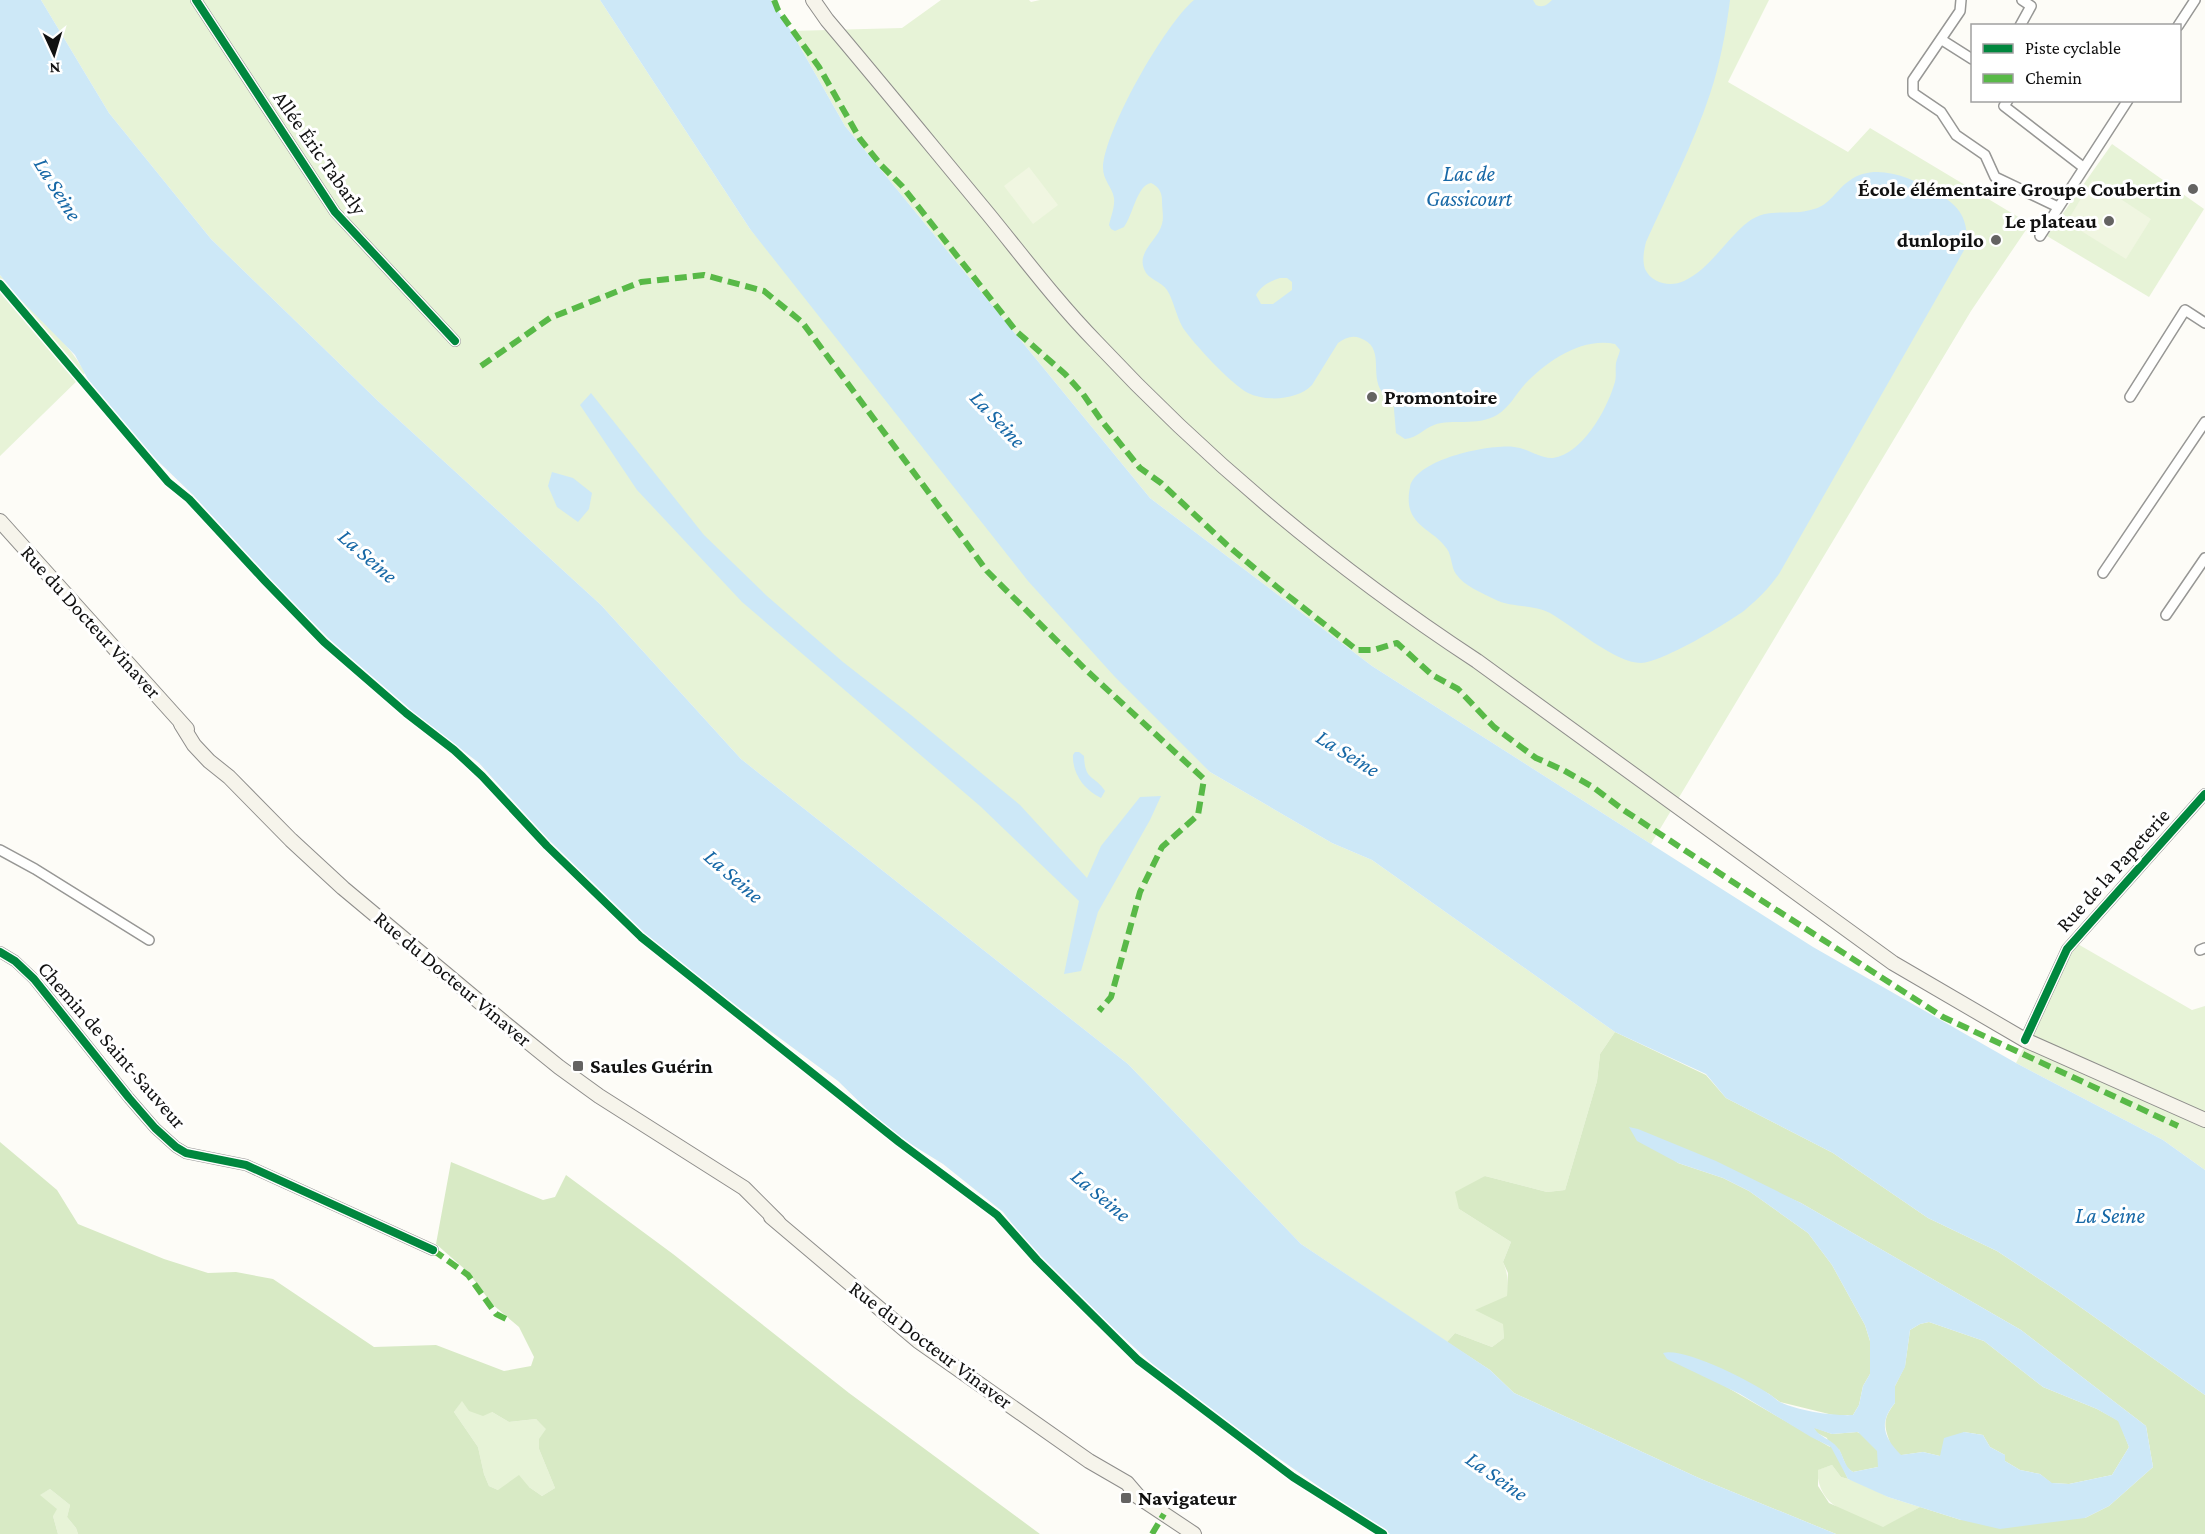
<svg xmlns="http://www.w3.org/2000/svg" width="2205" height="1534" font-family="'Crimson Pro',serif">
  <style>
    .green { fill: #e7f3d7 }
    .forest { fill: #d8eac5; fill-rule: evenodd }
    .pitch { fill: #f0f6e1 }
    .water { fill: #cde8f7; fill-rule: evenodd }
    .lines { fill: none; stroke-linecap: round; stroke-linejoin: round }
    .street-casing { stroke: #979795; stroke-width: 12 }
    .secondary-casing { stroke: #8e8d8b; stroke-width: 16 }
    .street { stroke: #fffffe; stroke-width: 9 }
    .secondary { stroke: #f6f4eb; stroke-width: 14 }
    .quiet { stroke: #58b947; stroke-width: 6; stroke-dasharray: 12 6; stroke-linecap: butt }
    .cycleway-casing { stroke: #fff; stroke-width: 11 }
    .cycleway { stroke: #00873e; stroke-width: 8 }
    .poi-dot { fill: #646362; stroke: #fff; stroke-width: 2 }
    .labels { text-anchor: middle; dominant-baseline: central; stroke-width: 6; stroke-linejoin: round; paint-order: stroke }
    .street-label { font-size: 21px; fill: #111; stroke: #fff }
    .poi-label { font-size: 21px; font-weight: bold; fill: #111; stroke: #fff; text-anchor: end }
    .water-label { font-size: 22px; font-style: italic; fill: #1768a6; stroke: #fff }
  </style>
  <rect width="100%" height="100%" fill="#fdfcf7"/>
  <g class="green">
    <path d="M41 0H600L750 229 1210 772 1332 843 1372 860 1615 1032 1600 1054 1597 1081 1565 1190 1547 1192 1485 1176 1459 1209 1511 1242 1503 1262C1514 1285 1502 1313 1504 1338L1492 1347 1455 1333 1447 1342 1301 1244 1128 1064 741 759 601 605 378 401 211 239 109 113Z"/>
    <polygon points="941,0 1029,0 1031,2 1040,0 1769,0 1728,82 1848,152 1870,128 2030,224 1971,311 1651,844 1372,666 1150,498 845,126 791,31 902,28"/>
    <polygon points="2112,144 2204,209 2149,297 2047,236"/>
    <path d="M0 275C26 309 65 335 85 373L0 456Z"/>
    <polygon points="2076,943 2192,1010 2205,1006 2205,1170 2163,1140 2016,1063"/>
    <polygon points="462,1400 492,1412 509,1422 536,1419 547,1429 539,1449 555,1488 542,1496 529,1487 498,1490 489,1486 484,1474 478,1447 454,1412"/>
    <path d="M1832 1465 1841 1477 1861 1483 1888 1497 1920 1507 1883 1528C1851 1513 1819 1510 1817 1470Z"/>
    <polygon points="50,1489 70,1505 67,1517 76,1528 78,1534 58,1534 53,1516 39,1495"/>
  </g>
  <g class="forest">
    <path d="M1615 1032 1706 1075 1726 1098 1833 1153 1928 1218 1997 1251 2059 1292 2205 1395V1534H1836L1701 1479 1514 1393 1490 1370 1447 1342 1455 1333 1492 1347 1504 1338 1503 1324 1475 1310 1507 1296 1508 1273 1503 1262 1511 1242 1459 1209 1455 1192 1485 1176 1547 1192 1565 1190 1597 1081 1600 1054ZM1630 1128 1801 1203 2021 1330 2146 1426 2153 1467 2109 1506 2085 1518 1961 1520 1920 1507 1883 1527 1829 1503 1818 1486V1470L1832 1465 1841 1477 1848 1479 1842 1466 1839 1449 1847 1468 1853 1472 1878 1467 1902 1455 1923 1452 1940 1456 1964 1432 1983 1435 1990 1447 2005 1455V1461L2020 1470 2040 1474 2051 1483 2069 1484 2112 1475 2129 1447 2119 1421 2097 1409 2043 1387 1984 1341 1929 1322 1920 1324 1910 1330 1905 1366 1895 1386V1403C1882 1419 1884 1427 1891 1445L1857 1432 1832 1434 1813 1427 1817 1433 1827 1438 1830 1447 1711 1378 1705 1362 1736 1376 1769 1394 1780 1402 1833 1415H1853L1859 1405 1863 1386 1870 1374V1341L1865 1325 1832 1265 1808 1233 1749 1191 1723 1178 1678 1163Z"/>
    <path d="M0 1142 57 1190 78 1224 164 1259 208 1273 236 1272 273 1279 374 1347 436 1345 504 1371 531 1366 534 1357 519 1327 492 1304 468 1272 436 1244 451 1162 543 1200 555 1197 566 1175 673 1254 849 1393 1040 1534H78L76 1528 67 1517 70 1505 50 1489 40 1495 57 1509 53 1516 58 1534H0ZM462 1401 469 1411 483 1416 492 1412 509 1422 536 1419 546 1429 539 1439V1449L555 1488 542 1496 529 1487 519 1475 498 1490 489 1486 484 1474 478 1447 454 1412Z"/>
  </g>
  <g class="pitch">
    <polygon points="1029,167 1058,205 1033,224 1004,186"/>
    <polygon points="2092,180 2151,219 2126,259 2067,222"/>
  </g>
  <g class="water">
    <polygon points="0,0 41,0 109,113 211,239 378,401 601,605 741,759 1128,1064 1301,1244 1490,1370 1514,1393 1701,1479 1836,1534 1390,1534 1328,1493 1177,1387 1039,1259 1003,1212 943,1164 888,1130 838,1081 666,954 561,854 479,763 368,678 280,590 193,495 133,437 93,389 75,355 16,295 0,275"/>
    <polygon points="600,0 771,0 791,31 845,126 1150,498 1372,666 1651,844 1813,947 2016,1063 2163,1140 2205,1170 2205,1395 2059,1292 1997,1251 1928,1218 1833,1153 1726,1098 1706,1074 1615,1032 1372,860 1332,843 1210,772 1115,677 1028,581 750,229"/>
    <path d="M1194 0H1533L1536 5C1543 8 1547 5 1552 0H1730C1726 32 1720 64 1710 94 1693 145 1668 193 1646 242 1644 250 1642 260 1645 269 1652 284 1671 287 1684 281 1710 269 1726 239 1748 222 1769 206 1791 217 1814 209 1830 205 1836 190 1849 181 1874 162 1910 177 1934 191 1959 205 1968 217 1967 245L1779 574C1769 588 1758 599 1745 610 1726 624 1663 662 1641 663 1615 663 1573 626 1550 613 1532 604 1511 608 1494 599 1482 593 1464 586 1456 574 1451 567 1452 556 1447 549 1432 527 1402 526 1410 487 1416 459 1490 444 1514 447 1527 448 1540 459 1553 458 1582 454 1606 411 1614 385 1617 378 1615 370 1616 363 1617 358 1619 355 1620 350L1615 344C1582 337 1547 361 1525 384 1516 394 1509 408 1497 415 1476 427 1453 418 1434 425 1423 429 1417 438 1405 439L1396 433 1393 398 1390 394 1382 392C1369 374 1386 347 1360 338 1352 335 1345 338 1338 343L1312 385C1298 400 1266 402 1248 393 1231 384 1194 344 1183 328 1176 316 1174 301 1167 290 1161 281 1148 280 1144 269 1137 251 1158 240 1162 224 1164 217 1162 209 1162 201 1162 192 1159 187 1151 183 1137 185 1133 215 1124 227L1115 231 1111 229 1109 225C1111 216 1115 207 1114 198 1112 187 1103 180 1103 168 1104 131 1165 24 1194 0ZM1280 278H1287L1292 282V290L1273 304H1261L1256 295C1261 286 1270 281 1280 278Z"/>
    <polygon points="591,393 704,535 767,596 843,662 911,715 1020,805 1087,878 1101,846 1140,797 1161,796 1150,820 1098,912 1081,971 1064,974 1079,901 980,806 742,602 637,490 580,405"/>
    <polygon points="552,472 573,478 592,493 589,509 578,522 557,507 548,486"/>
    <path d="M1075 752H1079L1084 756C1085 782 1094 774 1105 791L1101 798C1084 790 1072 773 1073 755Z"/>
    <path d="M1629 1127 1638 1129 1716 1161 1801 1203 2021 1330 2146 1426 2153 1467 2109 1506 2085 1518 2000 1529 1961 1520 1888 1497 1848 1479 1831 1447 1811 1437 1740 1394 1667 1359 1663 1353C1683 1347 1751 1381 1769 1394 1773 1396 1776 1400 1780 1402 1799 1411 1833 1416 1853 1415L1859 1405 1863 1386 1870 1374V1341L1865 1325 1832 1265 1808 1233 1749 1191 1723 1178 1678 1163 1637 1141ZM1929 1322 1984 1341 2043 1387 2097 1409 2118 1421 2129 1447 2112 1475 2069 1484 2052 1483 2040 1474 2020 1470 2005 1461V1455L1990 1447 1983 1435 1964 1432 1944 1438 1940 1456 1923 1452 1901 1455C1884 1438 1878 1423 1895 1403V1386L1905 1367 1910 1330 1920 1324ZM1814 1428 1832 1434 1858 1432 1877 1451 1878 1467 1853 1472C1843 1466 1844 1454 1837 1447 1831 1439 1819 1437 1814 1428Z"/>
  </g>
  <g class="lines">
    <defs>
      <g id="street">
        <polyline points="196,0 335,212 455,341"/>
        <polyline points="1961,0 1960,11 1913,80 1913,93 1941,112 1956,135 1985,155 1995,177 2058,207"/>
        <polyline points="2020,26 2031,6 2022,0"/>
        <polyline points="2178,26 2195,0"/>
        <polyline points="1942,40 1972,59"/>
        <polyline points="2008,100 2004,106 2083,167"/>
        <polyline points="2040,236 2128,100"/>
        <polyline points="2130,397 2185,310 2205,323"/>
        <polyline points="2103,573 2205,422"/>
        <polyline points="2166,615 2205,558"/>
        <polyline points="0,850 35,869 149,940"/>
        <polyline points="2200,950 2205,948"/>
        <polyline points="0,952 15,961 34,979 129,1098 155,1128 176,1147 186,1153 246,1165 433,1250"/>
        <polyline points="2025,1040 2067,949 2205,794"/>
      </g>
      <g id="secondary">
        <path d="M813 0 827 20C882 85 935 150 989 215 1024 258 1057 302 1096 342 1210 464 1337 569 1477 661L1893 963 2025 1040 2205 1120"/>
        <polyline points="0,521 187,729"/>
        <polyline points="181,724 194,745 209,761 229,777 291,840 343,888 507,1025 559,1067 599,1096 744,1188 778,1222"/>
        <polyline points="771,1217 918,1341 1089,1461 1127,1483 1139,1497"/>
        <polyline points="1131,1492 1194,1534"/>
      </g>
    </defs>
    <use href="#street" class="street-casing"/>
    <use href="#secondary" class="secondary-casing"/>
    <use href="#street" class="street"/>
    <use href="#secondary" class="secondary"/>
    <g class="quiet">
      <polyline points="774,0 778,10 819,67 860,139 881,165 902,186 1016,331 1065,374 1083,394 1101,420 1140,468 1161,483 1227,545 1277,587 1357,650 1373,650 1397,643 1432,675 1458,689 1494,727 1536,758 1563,770 1593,787 1622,809 1733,882 1943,1017 2178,1126"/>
      <polyline points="481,366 550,318 641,282 704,275 764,291 802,322 987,571 1085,669 1204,779 1198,815 1162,847 1140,892 1111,997 1099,1011"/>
      <polyline points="433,1250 468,1275 496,1314 510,1321"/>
      <polyline points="1152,1534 1164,1514"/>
    </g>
    <defs>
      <g id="cycleway">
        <polyline points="196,0 335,212 455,341"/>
        <polyline points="0,284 168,482 189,499 264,580 324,642 406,713 454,750 482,776 547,846 641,937 899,1142 997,1215 1037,1260 1138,1360 1293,1477 1383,1534"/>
        <polyline points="0,952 15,961 34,979 129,1098 155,1128 176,1147 186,1153 246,1165 433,1250"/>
        <polyline points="2025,1040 2067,949 2205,794"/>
      </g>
    </defs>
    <use href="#cycleway" class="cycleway-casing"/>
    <use href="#cycleway" class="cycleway"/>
  </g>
  <g class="poi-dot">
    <circle cx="2193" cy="189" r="6"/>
    <circle cx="2109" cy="221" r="6"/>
    <circle cx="1996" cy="240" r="6"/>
    <circle cx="1372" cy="397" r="6"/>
    <rect x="572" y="1060" width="12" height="12" rx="3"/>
    <rect x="1120" y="1492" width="12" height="12" rx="3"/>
  </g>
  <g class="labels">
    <g class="street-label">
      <text transform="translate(320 153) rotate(55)">Allée Éric Tabarly</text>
      <text transform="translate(91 622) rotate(48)">Rue du Docteur Vinaver</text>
      <text transform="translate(2113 870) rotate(-48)">Rue de la Papeterie</text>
      <text transform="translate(453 979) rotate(40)">Rue du Docteur Vinaver</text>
      <text transform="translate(112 1045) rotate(49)">Chemin de Saint-Sauveur</text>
      <text transform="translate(931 1345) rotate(37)">Rue du Docteur Vinaver</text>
    </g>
    <g class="poi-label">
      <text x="2181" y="189">École élémentaire Groupe Coubertin</text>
      <text x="2097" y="221">Le plateau</text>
      <text x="1984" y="240">dunlopilo</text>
      <text x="1384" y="397" text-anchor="start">Promontoire</text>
      <text x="590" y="1066" text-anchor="start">Saules Guérin</text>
      <text x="1138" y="1498" text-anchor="start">Navigateur</text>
    </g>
    <g class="water-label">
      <text x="1469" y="173">Lac de<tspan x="1469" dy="25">Gassicourt</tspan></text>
      <text transform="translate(58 189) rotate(58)">La Seine</text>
      <text transform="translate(998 419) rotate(47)">La Seine</text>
      <text transform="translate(368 556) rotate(41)">La Seine</text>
      <text transform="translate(1348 753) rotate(32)">La Seine</text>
      <text transform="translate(734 876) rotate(41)">La Seine</text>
      <text transform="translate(1101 1195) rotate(40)">La Seine</text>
      <text x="2110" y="1215">La Seine</text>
      <text transform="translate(1497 1476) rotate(35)">La Seine</text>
    </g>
  </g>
  <rect x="1971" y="24" width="210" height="78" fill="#ffffff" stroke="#a0a0a0" stroke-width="1.5"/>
  <rect x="1983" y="44" width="30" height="9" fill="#00873e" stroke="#a0a0a0" stroke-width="1.5"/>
  <text x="2025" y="54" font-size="18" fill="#111111">Piste cyclable</text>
  <rect x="1983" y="74" width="30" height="9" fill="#58b947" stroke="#a0a0a0" stroke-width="1.5"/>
  <text x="2025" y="84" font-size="18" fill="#111111">Chemin</text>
  <g transform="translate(54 54) rotate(176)" stroke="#ffffff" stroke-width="4.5" paint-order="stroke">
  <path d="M0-4.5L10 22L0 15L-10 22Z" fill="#111111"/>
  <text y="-9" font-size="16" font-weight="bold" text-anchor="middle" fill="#111111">N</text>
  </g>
</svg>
